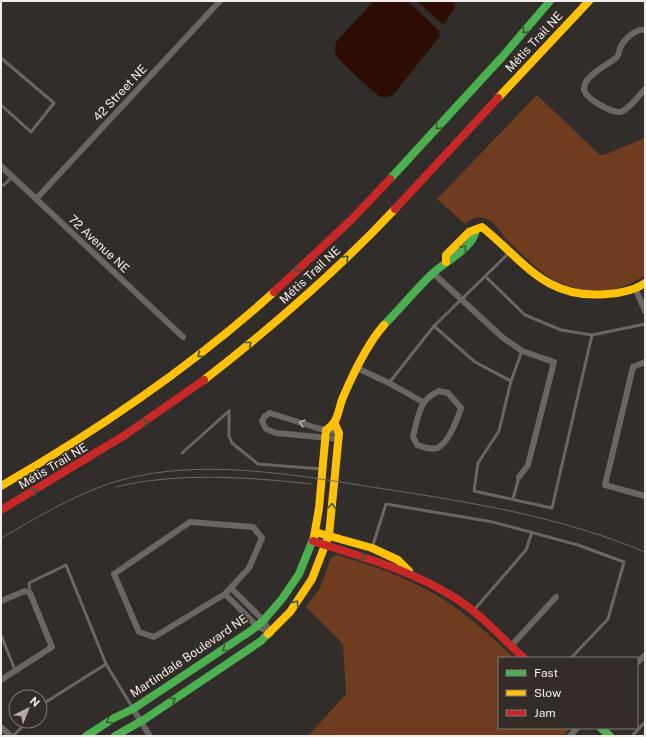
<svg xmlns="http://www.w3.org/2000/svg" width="646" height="737" font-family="'Public Sans',sans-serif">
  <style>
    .green { fill: #703c20 }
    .water { fill: #2d0e04 }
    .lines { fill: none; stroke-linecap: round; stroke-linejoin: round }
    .lane { stroke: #696664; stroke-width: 3 }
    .street { stroke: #696664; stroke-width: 6 }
    .fast { stroke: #4caf50; stroke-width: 8 }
    .slow { stroke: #ffc107; stroke-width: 8 }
    .jam { stroke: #c62828; stroke-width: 8 }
    .tram { stroke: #6c6867; stroke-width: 1 }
    .oneway { stroke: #3c5a36 }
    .oneway2 { stroke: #b5b1ae }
    .labels { text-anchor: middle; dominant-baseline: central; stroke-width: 3; stroke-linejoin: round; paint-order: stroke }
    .street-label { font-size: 12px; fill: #f3eeeb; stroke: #332c28 }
  </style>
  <rect width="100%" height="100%" fill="#302d2b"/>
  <g class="green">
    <path d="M537 95 600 155H604L645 138V275C618 295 578 296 549 277 534 267 521 253 508 241 501 234 496 223 487 219 478 215 471 218 465 224L437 199Z"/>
    <path d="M336 555C379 567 423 583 459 610 478 624 496 641 514 658H499V728H570L563 736H308L346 694 343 644 306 607 320 588 331 558Z"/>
  </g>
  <g class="water">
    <path d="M374 1H408L439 31 440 36 393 95C389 97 386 98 381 97 378 96 339 61 337 57 334 52 335 47 336 42Z"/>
    <polygon points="417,1 452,1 455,7 445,23 442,24"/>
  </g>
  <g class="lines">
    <g class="lane">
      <polyline points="1,58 54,103 31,132 1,105"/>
      <polyline points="1,185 4,185 12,177"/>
      <polyline points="486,277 525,315 561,330 592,335 645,324"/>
      <polyline points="434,326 475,362 511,381 499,431 478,463 474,491 552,508 592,335"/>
      <polyline points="511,381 522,351"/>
      <polyline points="389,383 434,326 509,253"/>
      <polyline points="229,411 229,436 232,443 258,464 322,469"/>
      <polyline points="182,453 229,411"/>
      <polyline points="513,499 519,477"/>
      <polyline points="372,548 386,504 493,522 578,545 624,562 608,619 571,658"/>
      <polyline points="30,592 29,583 66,565 106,664 132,707"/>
      <polyline points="474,610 526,550 532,532"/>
      <polyline points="1,635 15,670"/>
      <polyline points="40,708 46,702 106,664"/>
      <polyline points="13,736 28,721"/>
      <polyline points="632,736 645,722"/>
    </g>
    <g class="street">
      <path d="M645 30C636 28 625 39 621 46 618 50 620 54 617 57 608 65 585 75 584 88 583 98 612 113 620 112 629 110 639 95 645 89"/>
      <polyline points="1,166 183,337"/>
      <polyline points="36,199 220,1"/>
      <polyline points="433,273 502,337 522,351 554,362 528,465 519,477"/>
      <polyline points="636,290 645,311"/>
      <polyline points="645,362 633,367 605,485 645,496"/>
      <polyline points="357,368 389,383 423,402"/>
      <path d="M439 391 448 393 461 408C457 420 450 440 439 447 433 451 424 447 417 445L413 436C419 416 418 400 439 391Z"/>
      <polyline points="339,439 276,433 266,429 262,421 265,416 270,413 317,428 339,433"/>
      <polygon points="190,522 253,527 262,538 249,568 225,594 154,637 139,632 114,574"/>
      <polyline points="231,588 263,620 271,633"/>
      <polyline points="225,594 257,626 271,633"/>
      <polyline points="1,601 25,591 30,593 52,647 1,680"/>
      <polyline points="511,646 556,597"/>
      <polyline points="637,663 645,655"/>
      <polyline points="133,709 150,736"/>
      <polyline points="1,727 11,736"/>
      <polyline points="570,736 577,728"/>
    </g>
    <g class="fast">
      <polyline points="390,179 503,56 550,1"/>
      <path d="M384 325C401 308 416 289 433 273 446 261 473 248 476 230"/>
      <polyline points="601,728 610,736"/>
      <polyline points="86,736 114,718 133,709 252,630 263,621 282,599 299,574 314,537"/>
      <polyline points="115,736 145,719 261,641 268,634"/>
    </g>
    <g class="slow">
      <polyline points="498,98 589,1"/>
      <path d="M446 262V255L469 232 482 227C525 262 546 300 607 294 621 293 634 291 645 283"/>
      <path d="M204 380C272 327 336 272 395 209"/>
      <path d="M1 486C98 430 191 367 274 292"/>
      <polyline points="315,532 372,548 398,560 409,571"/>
      <path d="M314 537 319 508 326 430C340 421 337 410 344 395 354 372 367 344 384 325"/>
      <polyline points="268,634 290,612 312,579 329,535 339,433 335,424"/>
    </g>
    <g class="jam">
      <polyline points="395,209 498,98"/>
      <polyline points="274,292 351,220 390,179"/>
      <polyline points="1,510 125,435 204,380"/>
      <path d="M313 541C361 557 409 569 452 596 479 612 501 637 524 658"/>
    </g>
    <g class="tram">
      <path d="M116 487C175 472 250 477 311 484"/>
      <path d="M1 538C45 513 88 486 138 476 214 460 302 476 378 488 469 502 559 516 645 552"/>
    </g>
  </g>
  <defs><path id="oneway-chevron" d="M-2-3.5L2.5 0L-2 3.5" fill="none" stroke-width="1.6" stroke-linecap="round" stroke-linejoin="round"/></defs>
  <g class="oneway">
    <use href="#oneway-chevron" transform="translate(525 31) rotate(132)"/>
    <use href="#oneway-chevron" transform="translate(438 127) rotate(133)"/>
    <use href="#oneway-chevron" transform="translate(464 248) rotate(-47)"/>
    <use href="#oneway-chevron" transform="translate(346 258) rotate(-44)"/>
    <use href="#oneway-chevron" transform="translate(297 269) rotate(137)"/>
    <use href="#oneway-chevron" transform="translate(249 344) rotate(-39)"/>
    <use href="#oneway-chevron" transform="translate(200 355) rotate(142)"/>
    <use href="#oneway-chevron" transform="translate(145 422) rotate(-34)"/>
    <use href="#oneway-chevron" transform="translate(35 491) rotate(-29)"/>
    <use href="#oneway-chevron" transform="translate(332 506) rotate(-84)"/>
    <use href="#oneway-chevron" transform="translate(363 557) rotate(18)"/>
    <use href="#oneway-chevron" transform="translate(296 603) rotate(-55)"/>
    <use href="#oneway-chevron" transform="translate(225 649) rotate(145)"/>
    <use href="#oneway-chevron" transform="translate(173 700) rotate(-34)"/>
    <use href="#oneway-chevron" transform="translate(109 721) rotate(148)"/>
  </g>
  <use class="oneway2" href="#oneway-chevron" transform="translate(302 423) rotate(-164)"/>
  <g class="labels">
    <g class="street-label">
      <text transform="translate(534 42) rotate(-47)">Métis Trail NE</text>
      <text transform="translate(120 93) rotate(-47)">42 Street NE</text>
      <text transform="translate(99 244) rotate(43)">72 Avenue NE</text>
      <text transform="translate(310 275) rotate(-43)">Métis Trail NE</text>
      <text transform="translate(53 466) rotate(-31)">Métis Trail NE</text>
      <text transform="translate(189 656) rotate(-34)">Martindale Boulevard NE</text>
    </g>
  </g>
  <rect width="646" height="737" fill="none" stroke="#f3eeeb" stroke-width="4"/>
  <rect x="498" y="657" width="140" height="72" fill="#332c28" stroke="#807a76"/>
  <rect x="506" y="670" width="20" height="6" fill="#4caf50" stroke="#807a76"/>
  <text x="534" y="677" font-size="12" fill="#f3eeeb">Fast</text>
  <rect x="506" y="690" width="20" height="6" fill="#ffc107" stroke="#807a76"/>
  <text x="534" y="697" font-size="12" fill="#f3eeeb">Slow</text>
  <rect x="506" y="710" width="20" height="6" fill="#c62828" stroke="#807a76"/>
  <text x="534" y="717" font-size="12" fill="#f3eeeb">Jam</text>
  <g transform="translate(28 709) rotate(43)"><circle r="19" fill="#332c28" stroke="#807a76"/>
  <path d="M0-3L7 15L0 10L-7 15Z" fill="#afaaa8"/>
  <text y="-6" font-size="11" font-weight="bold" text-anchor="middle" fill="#f3eeeb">N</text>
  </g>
</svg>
